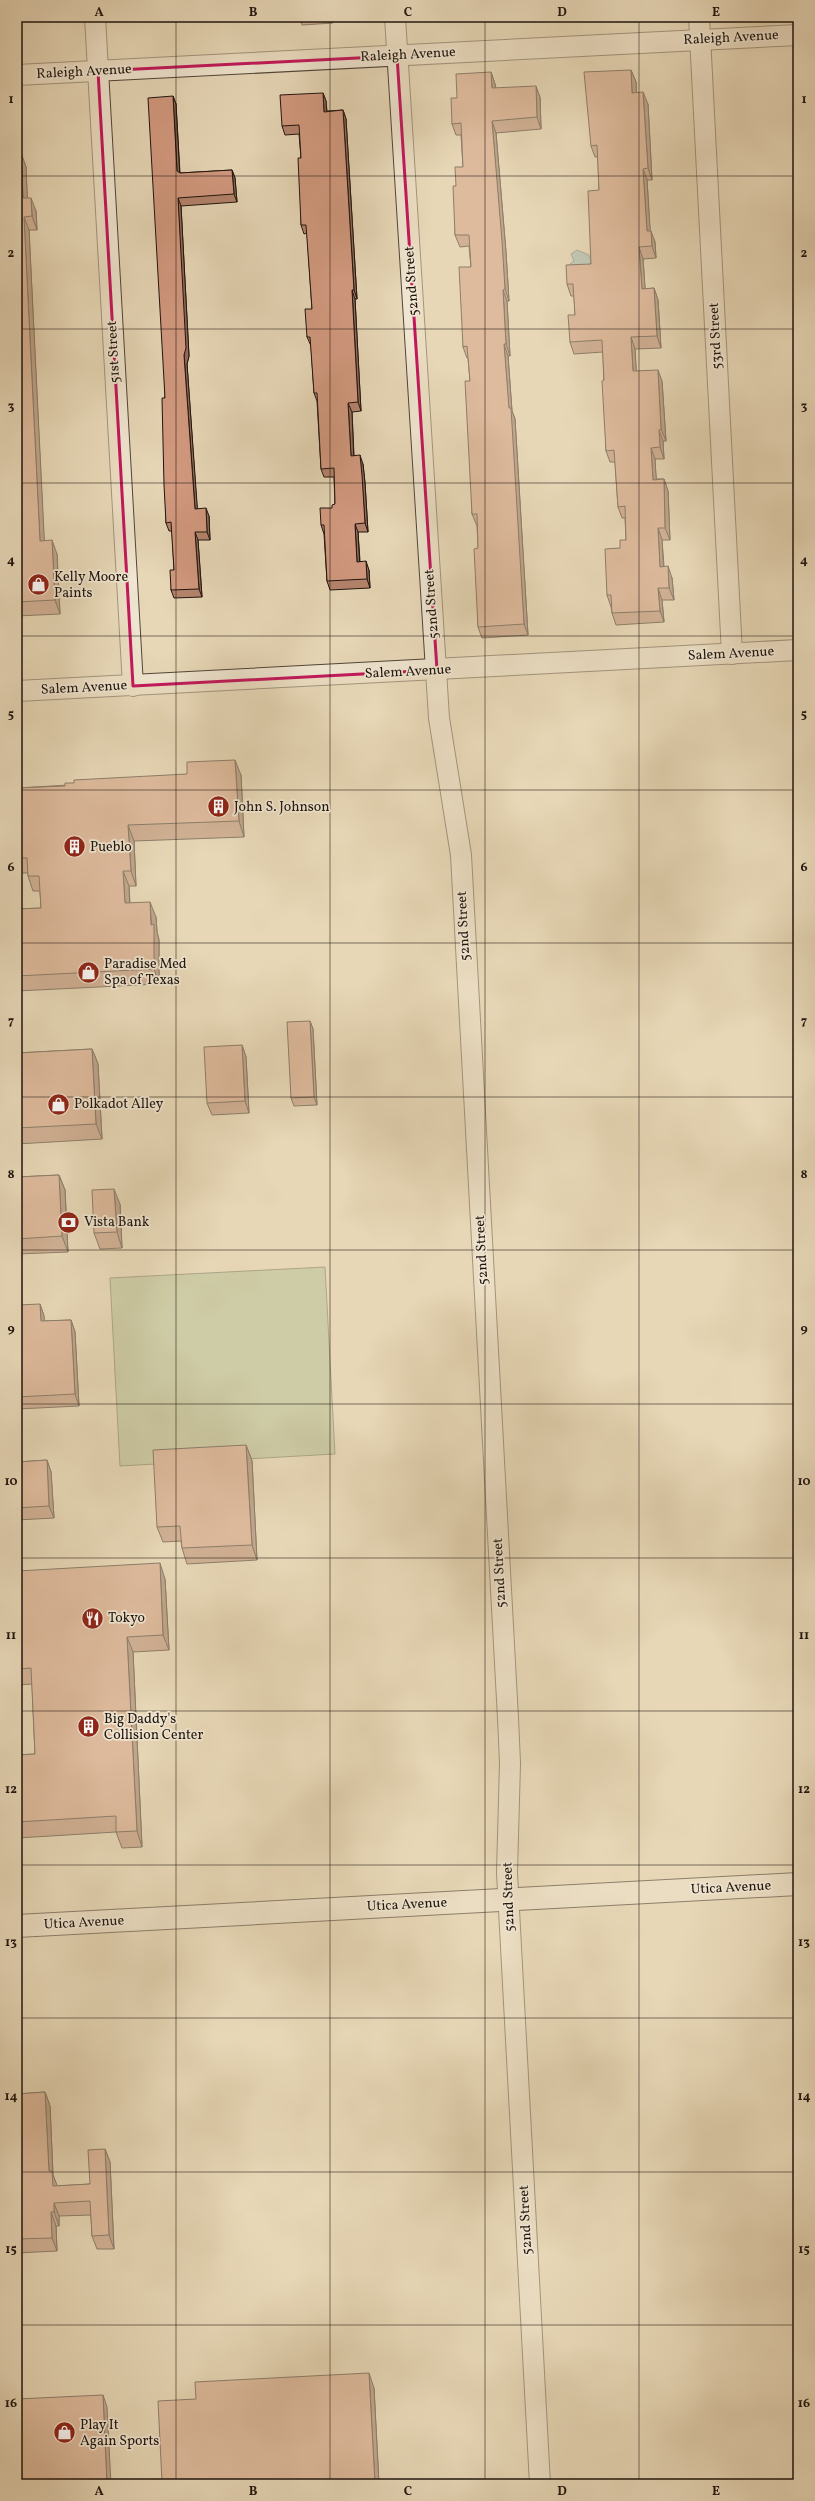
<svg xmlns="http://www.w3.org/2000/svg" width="815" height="2501" font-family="Vollkorn,serif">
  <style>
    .green { fill: #afbf93; stroke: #676a50 }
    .water { fill: #97b8b4; stroke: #677672 }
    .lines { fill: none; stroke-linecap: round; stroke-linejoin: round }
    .street-casing { stroke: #514538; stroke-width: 22 }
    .secondary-casing { stroke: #1f140e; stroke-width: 24 }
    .street { stroke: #efe5d0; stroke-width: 20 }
    .secondary { stroke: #efe5d0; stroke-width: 22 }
    .wall { fill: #b5846d; stroke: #1f140e }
    .shaded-wall { fill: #936b59; stroke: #1f140e }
    .building { fill: #d2997f; stroke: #1f140e }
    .marked { fill: none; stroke: #c2185b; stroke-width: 3; stroke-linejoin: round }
    .grid { fill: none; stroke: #1f140e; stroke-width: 1; stroke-opacity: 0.55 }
    .labels { text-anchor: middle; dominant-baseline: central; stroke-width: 3.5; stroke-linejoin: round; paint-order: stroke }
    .street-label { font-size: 14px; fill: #1f140e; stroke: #efe5d0 }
    .poi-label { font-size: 14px; fill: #1f140e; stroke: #efe5d0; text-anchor: start }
    .neatline { fill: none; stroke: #1f140e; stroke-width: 1.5 }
    .grid-label { font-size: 13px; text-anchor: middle; font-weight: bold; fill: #1f140e }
  </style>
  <rect width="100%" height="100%" fill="#e7d7b7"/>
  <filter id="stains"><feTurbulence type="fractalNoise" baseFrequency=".005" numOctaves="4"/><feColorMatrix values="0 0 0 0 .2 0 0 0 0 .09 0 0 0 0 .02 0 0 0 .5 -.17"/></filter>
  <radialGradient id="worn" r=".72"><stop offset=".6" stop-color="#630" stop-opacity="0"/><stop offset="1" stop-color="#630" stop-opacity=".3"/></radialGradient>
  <polygon class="green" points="325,1267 335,1454 120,1466 110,1278"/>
  <polygon class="water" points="577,250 589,255 592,267 570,267 570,264 574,261 571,254"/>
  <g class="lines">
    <defs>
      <g id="street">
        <polyline points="95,17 133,686"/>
        <polyline points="395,17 439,718 461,855 508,1718 510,1763 507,1873 540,2484"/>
        <polyline points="699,17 732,654"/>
        <polyline points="17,75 798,35"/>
        <polyline points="17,691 798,650"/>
      </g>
      <polyline id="secondary" points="17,1926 798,1884"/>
    </defs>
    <use href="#street" class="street-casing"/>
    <use href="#secondary" class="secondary-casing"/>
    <use href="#street" class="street"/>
    <use href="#secondary" class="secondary"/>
  </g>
  <g class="wall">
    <polygon points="299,17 332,17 333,23 302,25"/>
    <polygon points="631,70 636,82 636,92 648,104 652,180 647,180 650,231 655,242 656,258 643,259 645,289 654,288 658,300 661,348 635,349 636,371 662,381 666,441 663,441 664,459 655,459 656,479 664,479 668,491 670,540 662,540 664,566 672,578 674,600 662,600 664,622 616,625 612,613 611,607 607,595 620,548 626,540 625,518 622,518 618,507 615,462 610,462 606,451 603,352 574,354 570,342 575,315 574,296 571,296 567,284 591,264 599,190 598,157 595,157 591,146"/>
    <polygon points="491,72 495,84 496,88 540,97 541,129 496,133 506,252 509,301 507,301 510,356 508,356 512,411 515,419 528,635 482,638 478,627 478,548 477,526 472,514 470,381 468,358 467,358 463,347 471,267 469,246 460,247 455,235 456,186 463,167 461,135 456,135 452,124 457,98"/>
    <polygon points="323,93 326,101 327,111 343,110 346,119 357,299 355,299 361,411 352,412 354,455 363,464 365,483 368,532 358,532 360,561 369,570 370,588 330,590 327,581 324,534 321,525 335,504 334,477 324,477 321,469 317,401 314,393 311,346 307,337 312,309 307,233 304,234 301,225 301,158 299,134 285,135 282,126"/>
    <polygon points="173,96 176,104 180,173 232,170 235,178 237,202 181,206 189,356 187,364 197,508 209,516 210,540 198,540 202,597 174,598 171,590 174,570 172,531 169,531 166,523 165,398"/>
    <polygon points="21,153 26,167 27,198 36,211 37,230 29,230 44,541 57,554 60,614 17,616 17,154"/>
    <polygon points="241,775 244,837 134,841 136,886 129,886 130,903 156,917 157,932 159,940 159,984 17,991 17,909 41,908 40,891 33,891 28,876 28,873 17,873 17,788"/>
    <polygon points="310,1021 313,1029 317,1105 294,1106 291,1098"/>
    <polygon points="242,1045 246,1057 249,1113 212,1115 207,1103"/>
    <polygon points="92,1049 98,1064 102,1139 17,1144 17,1053"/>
    <polygon points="59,1175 65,1190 68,1252 17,1254 17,1177"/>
    <polygon points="120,1204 122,1248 100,1249 94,1233"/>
    <polygon points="40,1304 44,1316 44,1321 71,1320 75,1332 79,1406 17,1409 17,1322 19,1322"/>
    <polygon points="246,1445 252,1461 257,1560 187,1564 182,1548 181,1541 163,1542 157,1527"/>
    <polygon points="47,1460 51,1472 54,1518 17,1520 17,1462"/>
    <polygon points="17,1571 165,1579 169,1650 133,1652 142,1847 122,1848 116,1832 18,1838 17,1835 17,1755 35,1754 32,1684 17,1685"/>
    <polygon points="45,2092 50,2106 53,2175 57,2186 90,2184 105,2149 110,2162 114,2249 97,2249 92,2236 91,2215 59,2216 59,2226 56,2226 57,2251 17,2253 17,2094"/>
    <polygon points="374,2388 379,2484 162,2484 162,2482 196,2399"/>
  </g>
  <g class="shaded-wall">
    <polygon points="631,70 636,82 637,104 632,93"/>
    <polygon points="491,72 495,84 496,99 492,88"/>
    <polygon points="536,86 540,97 541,129 537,117"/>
    <polygon points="643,92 648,104 652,180 648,168"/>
    <polygon points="323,93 326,101 327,120 324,112"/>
    <polygon points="173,96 176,104 180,179 177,171"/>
    <polygon points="343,110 346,119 357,299 354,290"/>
    <polygon points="492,121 496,133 506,252 509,301 505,289"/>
    <polygon points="21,153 26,167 28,211 23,198"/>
    <polygon points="643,169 647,180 651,242 647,231"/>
    <polygon points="232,170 235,178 237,202 234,194"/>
    <polygon points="31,198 36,211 37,230 32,216"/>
    <polygon points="178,198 181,206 189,356 187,364 198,517 195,509 184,355"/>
    <polygon points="24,217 29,230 45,554 40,541"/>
    <polygon points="651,231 655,242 656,258 652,246"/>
    <polygon points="639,247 643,259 646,300 642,289"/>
    <polygon points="654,288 658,300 661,348 657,336"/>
    <polygon points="352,290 355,299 361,411 358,402"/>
    <polygon points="503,290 507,301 510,356 506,344"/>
    <polygon points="631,337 635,349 637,383 633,371"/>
    <polygon points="504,344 508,356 512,411 515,419 528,635 524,624"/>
    <polygon points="658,370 662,381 666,441 661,429"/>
    <polygon points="348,403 352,412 354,464 351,456"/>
    <polygon points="659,430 663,441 664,459 660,447"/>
    <polygon points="651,448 655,459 657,491 653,480"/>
    <polygon points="360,455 363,464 365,483 368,532 365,523"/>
    <polygon points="664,479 668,491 670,540 665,528"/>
    <polygon points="206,508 209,516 210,540 207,532"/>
    <polygon points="355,524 358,532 360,570 357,562"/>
    <polygon points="658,528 662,540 664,578 660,567"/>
    <polygon points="195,532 198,540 202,597 199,589"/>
    <polygon points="52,540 57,554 60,614 55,600"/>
    <polygon points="366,561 369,570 370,588 367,579"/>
    <polygon points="668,566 672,578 674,600 669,588"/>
    <polygon points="658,588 662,600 664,622 660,611"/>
    <polygon points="235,760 241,775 244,837 239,821"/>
    <polygon points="128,825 134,841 136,886 131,871"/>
    <polygon points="123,871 129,886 130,918 125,903"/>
    <polygon points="150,902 156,917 157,932 159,940 159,984 154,969"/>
    <polygon points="310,1021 313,1029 317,1105 314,1097"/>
    <polygon points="242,1045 246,1057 249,1113 245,1101"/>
    <polygon points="92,1049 98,1064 102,1139 96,1124"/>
    <polygon points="59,1175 65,1190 68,1252 62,1236"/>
    <polygon points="114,1189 120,1204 122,1248 117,1232"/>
    <polygon points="40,1304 44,1316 45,1333 41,1321"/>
    <polygon points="71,1320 75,1332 79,1406 75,1394"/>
    <polygon points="246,1445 252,1461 257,1560 252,1545"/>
    <polygon points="47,1460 51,1472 54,1518 49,1506"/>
    <polygon points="160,1563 165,1579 169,1650 163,1635"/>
    <polygon points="127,1637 133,1652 142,1847 137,1831"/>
    <polygon points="45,2092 50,2106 53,2175 57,2185 58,2200 53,2186 49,2171"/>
    <polygon points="105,2149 110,2162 114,2249 109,2235"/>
    <polygon points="54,2203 59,2216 59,2226 54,2212"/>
    <polygon points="51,2212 56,2226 57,2251 52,2238"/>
    <polygon points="369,2373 374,2388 379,2484 375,2484"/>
    <polygon points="103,2395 107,2407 111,2484 107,2484"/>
  </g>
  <g class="building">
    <polygon points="631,70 632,93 643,92 648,168 643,169 647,231 651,231 652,246 639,247 642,289 654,288 657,336 631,337 633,371 658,370 661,429 659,430 660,447 651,448 653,480 664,479 665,528 658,528 660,567 668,566 669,588 658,588 660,611 612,613 611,595 607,595 605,549 620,548 620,540 626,540 625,506 618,507 614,450 606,451 602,381 604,380 602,340 570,342 568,315 575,315 573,284 567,284 566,265 591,264 588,191 599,190 597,145 591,146 584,72"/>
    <polygon points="491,72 492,88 536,86 537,117 492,121 502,241 505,289 503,290 506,344 504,344 509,408 511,408 524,624 478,627 474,549 478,548 477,514 472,514 465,381 470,381 467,346 463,347 459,267 471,267 469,235 455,235 453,186 456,186 455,167 463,167 461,123 452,124 451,98 457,98 456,74"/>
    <polygon points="323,93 324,112 343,110 354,290 352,290 358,402 348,403 351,456 360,455 362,475 365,523 355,524 357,562 366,561 367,579 327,581 324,525 321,525 320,508 332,508 332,505 335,504 334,468 321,469 317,393 314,393 310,337 307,337 305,309 312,309 306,225 301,225 298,158 301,158 299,125 282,126 280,95"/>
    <polygon points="173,96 177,171 180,173 232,170 234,194 178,198 186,348 184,355 195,509 206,508 207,532 195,532 199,589 171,590 170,570 174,570 171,522 166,523 164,485 162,398 165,398 148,98"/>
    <polygon points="21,153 23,198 31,198 32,216 24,217 40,541 52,540 55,600 17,602 17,154"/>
    <polygon points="235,760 239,821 128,825 131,871 123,871 125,903 150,902 151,925 154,924 154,969 17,976 17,909 41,908 39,876 28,876 27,858 17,858 17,788 65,786 65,783 74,783 74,780 187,774 187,762"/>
    <polygon points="310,1021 314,1097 291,1098 287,1022"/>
    <polygon points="242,1045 245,1101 207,1103 204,1047"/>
    <polygon points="92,1049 96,1124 17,1128 17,1053"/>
    <polygon points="59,1175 62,1236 17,1239 17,1177"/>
    <polygon points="114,1189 117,1232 94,1233 92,1190"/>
    <polygon points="40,1304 41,1321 71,1320 75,1394 17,1397 17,1322 19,1322 18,1305"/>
    <polygon points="246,1445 252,1545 182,1548 180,1526 157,1527 153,1450"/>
    <polygon points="47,1460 49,1506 17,1508 17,1462"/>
    <polygon points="160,1563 163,1635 127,1637 137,1831 116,1832 116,1816 17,1822 17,1755 35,1754 31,1668 17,1669 17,1571"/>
    <polygon points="45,2092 49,2171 52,2171 53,2186 90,2184 88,2150 105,2149 109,2235 92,2236 90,2201 54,2203 54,2212 51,2212 52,2238 17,2239 17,2094"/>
    <polygon points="369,2373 375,2484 242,2484 242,2480 162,2482 158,2401 196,2399 195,2382"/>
    <polygon points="103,2395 107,2484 19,2484 17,2439 17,2399"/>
  </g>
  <path d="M0 0H815V2501H0ZM397 56 437 670 133 686 98 71Z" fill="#e7d7b7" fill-opacity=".55" fill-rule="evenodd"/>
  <path class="marked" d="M397 56 437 670 133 686 98 71Z"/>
  <path class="grid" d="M176 17V2484M330 17V2484M485 17V2484M639 17V2484M17 176H798M17 329H798M17 483H798M17 636H798M17 790H798M17 943H798M17 1097H798M17 1250H798M17 1404H798M17 1558H798M17 1711H798M17 1865H798M17 2018H798M17 2172H798M17 2325H798"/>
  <defs>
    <symbol id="shop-disc" viewBox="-11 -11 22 22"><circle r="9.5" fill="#8f2418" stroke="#efe5d0"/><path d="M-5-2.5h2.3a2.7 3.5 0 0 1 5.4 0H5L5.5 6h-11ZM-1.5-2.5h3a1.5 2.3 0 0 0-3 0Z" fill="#fff"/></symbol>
    <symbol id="building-disc" viewBox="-11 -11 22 22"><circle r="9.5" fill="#8f2418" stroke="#efe5d0"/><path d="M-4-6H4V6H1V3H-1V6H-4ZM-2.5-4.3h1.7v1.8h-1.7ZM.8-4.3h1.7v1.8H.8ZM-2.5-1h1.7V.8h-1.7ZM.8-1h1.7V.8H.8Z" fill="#fff"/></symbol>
    <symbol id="bank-disc" viewBox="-11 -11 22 22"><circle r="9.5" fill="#8f2418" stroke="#efe5d0"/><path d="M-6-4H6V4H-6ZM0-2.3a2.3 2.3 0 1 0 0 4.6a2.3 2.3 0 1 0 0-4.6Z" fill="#fff"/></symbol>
    <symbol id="restaurant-disc" viewBox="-11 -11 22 22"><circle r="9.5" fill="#8f2418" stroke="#efe5d0"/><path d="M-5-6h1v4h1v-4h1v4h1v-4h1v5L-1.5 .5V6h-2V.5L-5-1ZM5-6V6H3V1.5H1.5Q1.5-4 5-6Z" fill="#fff"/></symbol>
  </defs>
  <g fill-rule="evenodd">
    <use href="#shop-disc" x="26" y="572" width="25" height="25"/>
    <use href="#building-disc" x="206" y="794" width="25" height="25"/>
    <use href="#building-disc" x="62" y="834" width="25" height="25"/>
    <use href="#shop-disc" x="76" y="960" width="25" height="25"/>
    <use href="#shop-disc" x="46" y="1092" width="25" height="25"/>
    <use href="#bank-disc" x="56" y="1210" width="25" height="25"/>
    <use href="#restaurant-disc" x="80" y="1606" width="25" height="25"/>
    <use href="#building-disc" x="76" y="1714" width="25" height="25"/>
    <use href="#shop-disc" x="52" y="2420" width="25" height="25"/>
  </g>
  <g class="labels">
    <g class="street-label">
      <text transform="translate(731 38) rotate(-3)">Raleigh Avenue</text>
      <text transform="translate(408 55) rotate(-3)">Raleigh Avenue</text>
      <text transform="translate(84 72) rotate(-3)">Raleigh Avenue</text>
      <text transform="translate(412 281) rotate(-94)">52nd Street</text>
      <text transform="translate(716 336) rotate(-93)">53rd Street</text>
      <text transform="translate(114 352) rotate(-93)">51st Street</text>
      <text transform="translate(432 604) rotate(-94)">52nd Street</text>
      <text transform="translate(731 654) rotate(-3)">Salem Avenue</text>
      <text transform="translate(408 672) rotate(-3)">Salem Avenue</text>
      <text transform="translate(84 688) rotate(-3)">Salem Avenue</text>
      <text transform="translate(464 926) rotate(-93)">52nd Street</text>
      <text transform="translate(482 1250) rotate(-93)">52nd Street</text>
      <text transform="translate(500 1573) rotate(-93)">52nd Street</text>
      <text transform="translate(731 1888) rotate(-3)">Utica Avenue</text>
      <text transform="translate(509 1897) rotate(-92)">52nd Street</text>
      <text transform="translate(407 1905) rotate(-3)">Utica Avenue</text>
      <text transform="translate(84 1923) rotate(-3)">Utica Avenue</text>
      <text transform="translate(526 2220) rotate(-93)">52nd Street</text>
    </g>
    <g class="poi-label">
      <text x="54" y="577">Kelly Moore<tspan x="54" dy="16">Paints</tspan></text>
      <text x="234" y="807">John S. Johnson</text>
      <text x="90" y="847">Pueblo</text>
      <text x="104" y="964">Paradise Med<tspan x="104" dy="16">Spa of Texas</tspan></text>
      <text x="74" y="1104">Polkadot Alley</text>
      <text x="84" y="1222">Vista Bank</text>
      <text x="108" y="1618">Tokyo</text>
      <text x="104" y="1719">Big Daddy's<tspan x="104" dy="16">Collision Center</tspan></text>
      <text x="80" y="2425">Play It<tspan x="80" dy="16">Again Sports</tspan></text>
    </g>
  </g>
  <rect width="815" height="2501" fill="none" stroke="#e7d7b7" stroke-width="44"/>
  <rect x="22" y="22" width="771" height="2457" class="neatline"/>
  <g class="grid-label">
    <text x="99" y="16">A</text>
    <text x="253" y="16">B</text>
    <text x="408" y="16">C</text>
    <text x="562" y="16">D</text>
    <text x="716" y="16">E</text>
    <text x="11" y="103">1</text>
    <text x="804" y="103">1</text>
    <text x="11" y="257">2</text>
    <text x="804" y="257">2</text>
    <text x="11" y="410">3</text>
    <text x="804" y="410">3</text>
    <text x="11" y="564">4</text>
    <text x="804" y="564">4</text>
    <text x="11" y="718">5</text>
    <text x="804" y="718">5</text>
    <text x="11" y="871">6</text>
    <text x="804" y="871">6</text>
    <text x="11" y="1025">7</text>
    <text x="804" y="1025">7</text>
    <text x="11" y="1178">8</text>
    <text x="804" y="1178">8</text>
    <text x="11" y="1332">9</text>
    <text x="804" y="1332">9</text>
    <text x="11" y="1485">10</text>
    <text x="804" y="1485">10</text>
    <text x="11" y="1639">11</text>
    <text x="804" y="1639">11</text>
    <text x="11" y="1793">12</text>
    <text x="804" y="1793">12</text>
    <text x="11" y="1946">13</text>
    <text x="804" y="1946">13</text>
    <text x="11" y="2100">14</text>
    <text x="804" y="2100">14</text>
    <text x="11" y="2253">15</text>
    <text x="804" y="2253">15</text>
    <text x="11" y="2407">16</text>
    <text x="804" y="2407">16</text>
    <text x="99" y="2495">A</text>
    <text x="253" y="2495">B</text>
    <text x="408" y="2495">C</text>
    <text x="562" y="2495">D</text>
    <text x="716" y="2495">E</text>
  </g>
  <rect width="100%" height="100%" filter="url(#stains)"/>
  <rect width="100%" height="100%" fill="url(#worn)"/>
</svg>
